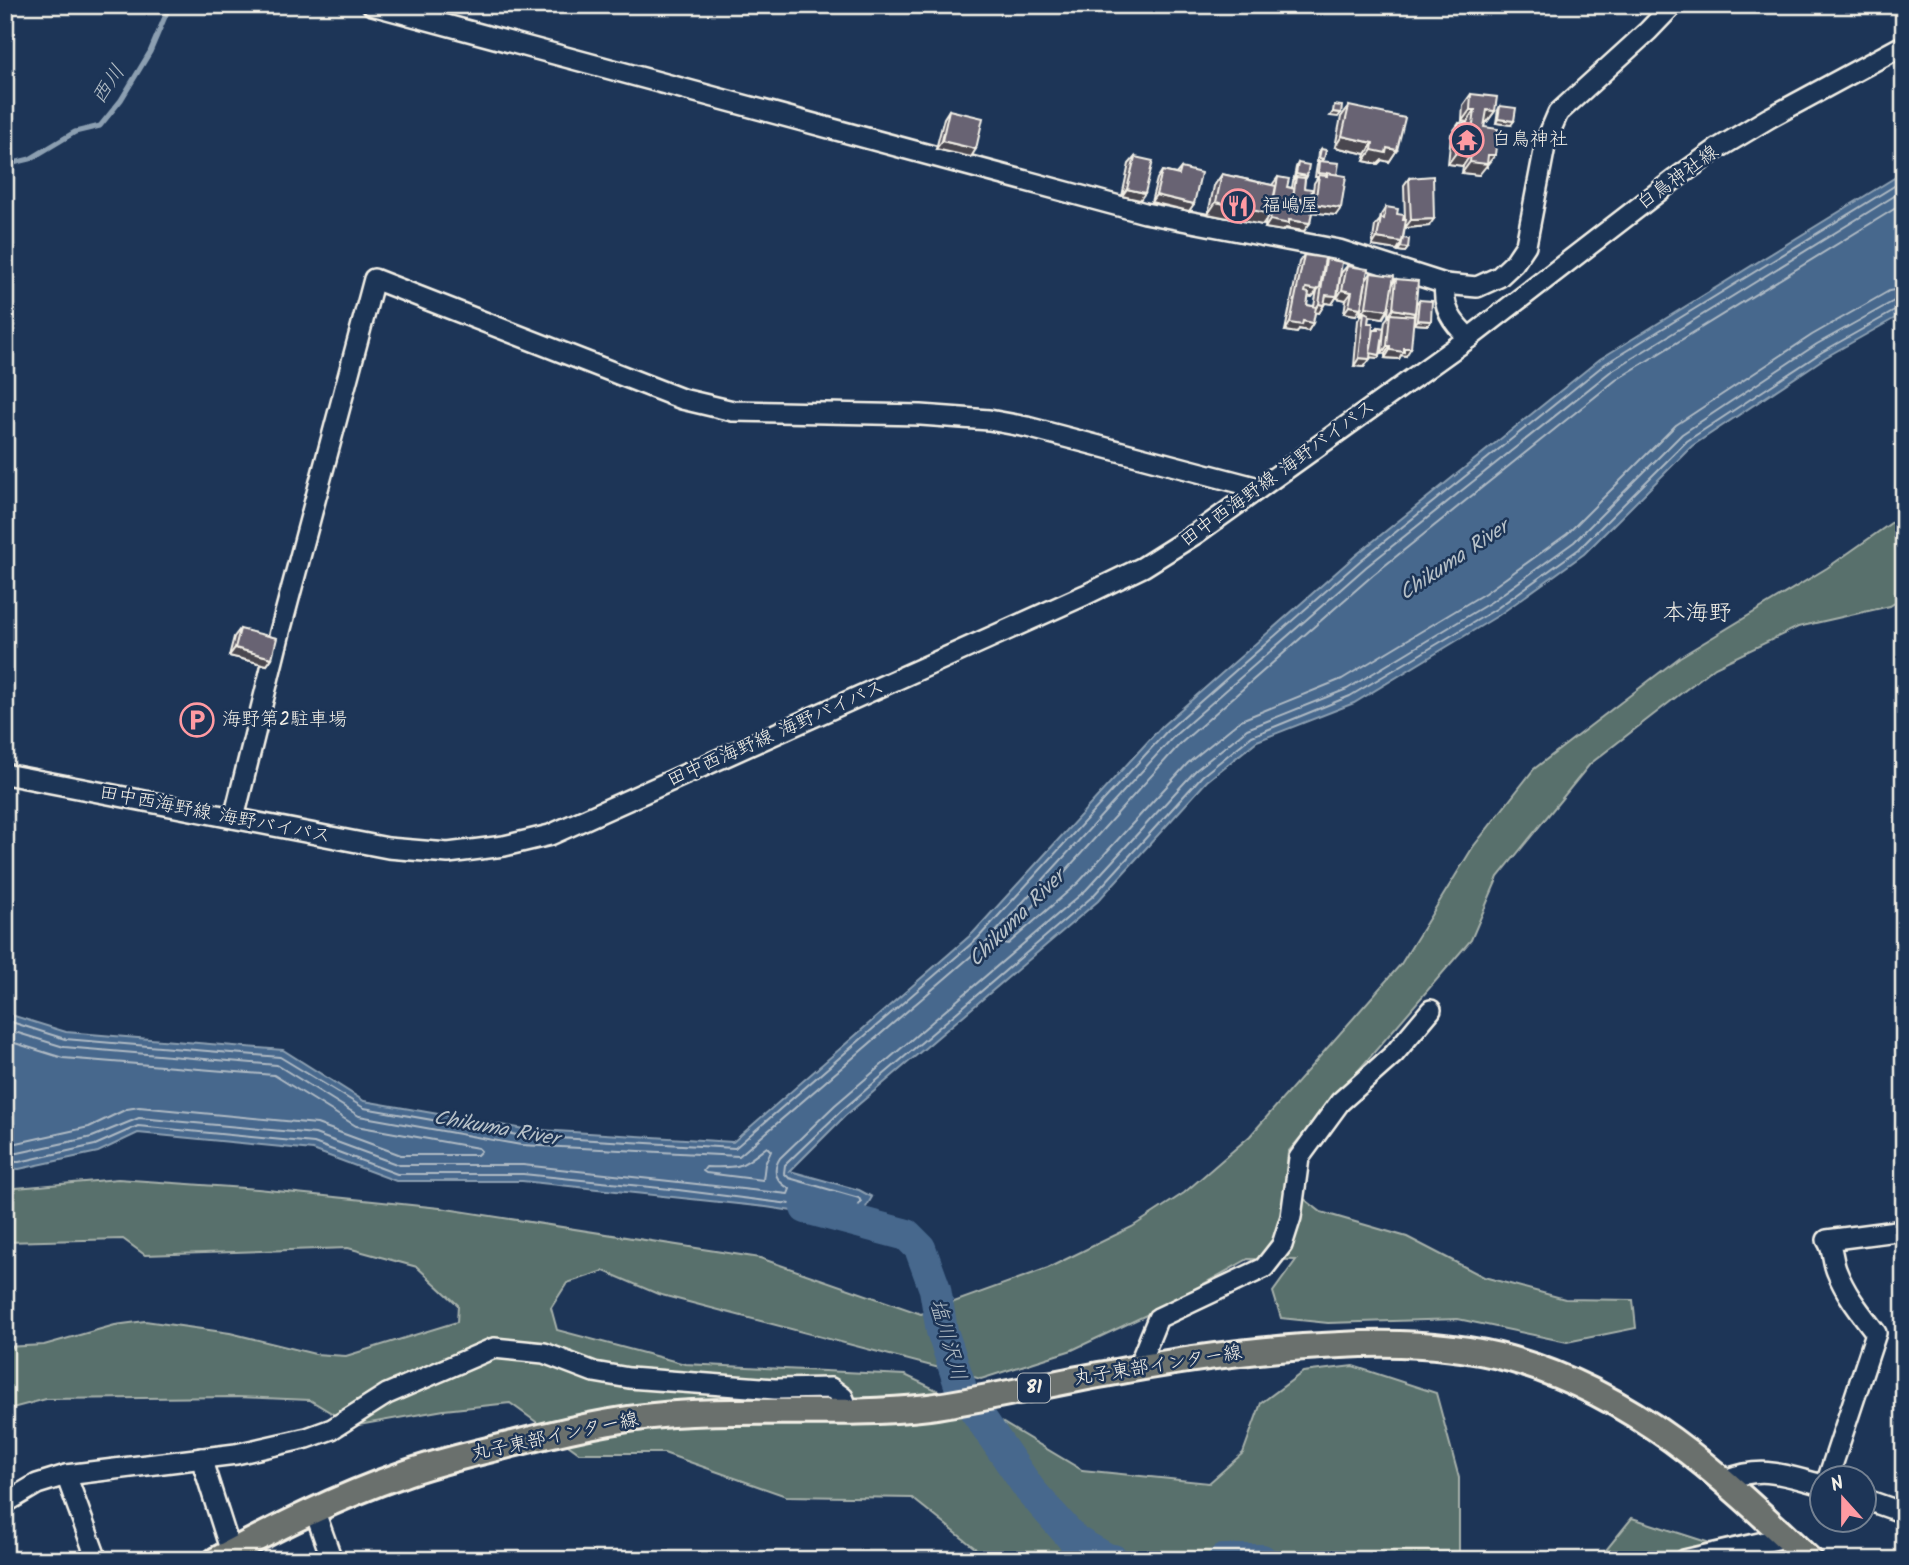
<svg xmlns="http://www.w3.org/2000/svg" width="1909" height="1565" font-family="Kalam,'Klee One',sans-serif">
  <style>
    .green { fill: #58706c; stroke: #a6b0aa; stroke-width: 2 }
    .water { fill: #47688d; stroke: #8c9fb1; stroke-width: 2 }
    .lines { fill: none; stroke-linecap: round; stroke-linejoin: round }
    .shore { stroke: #afbac4; stroke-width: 2 }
    .stream { stroke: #8c9fb1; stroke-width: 5 }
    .river { stroke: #47688d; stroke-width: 32 }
    .minor-casing { stroke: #f4f1e8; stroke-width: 24 }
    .major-casing { stroke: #f4f1e8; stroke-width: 30 }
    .minor { stroke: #1d3557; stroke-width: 19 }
    .major { stroke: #6b706d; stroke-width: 24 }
    .wall { fill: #595663; stroke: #f4f1e8; stroke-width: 2; fill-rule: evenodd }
    .shaded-wall { fill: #494650; stroke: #f4f1e8; stroke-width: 2 }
    .building { fill: #686473; stroke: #f4f1e8; stroke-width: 2 }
    .labels { text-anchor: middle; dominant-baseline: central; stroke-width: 5; stroke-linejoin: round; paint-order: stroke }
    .shield { fill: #1d3557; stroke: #b4b9bc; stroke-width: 2 }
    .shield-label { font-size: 18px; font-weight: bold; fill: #f4f1e8 }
    .poi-label { font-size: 19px; fill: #f4f1e8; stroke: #1d3557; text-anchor: start }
    .street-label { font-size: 19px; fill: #f4f1e8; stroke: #1d3557 }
    .water-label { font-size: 21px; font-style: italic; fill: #b7c1c8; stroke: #1d3557 }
    .quarter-label { font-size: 23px; fill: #f4f1e8; stroke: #1d3557 }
  </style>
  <rect width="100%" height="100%" fill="#1d3557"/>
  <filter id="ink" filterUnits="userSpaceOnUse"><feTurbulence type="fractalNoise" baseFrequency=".0143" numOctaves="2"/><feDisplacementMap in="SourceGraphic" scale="14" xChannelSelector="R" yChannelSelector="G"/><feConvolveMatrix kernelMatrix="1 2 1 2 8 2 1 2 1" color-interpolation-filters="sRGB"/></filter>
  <g filter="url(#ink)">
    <g class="green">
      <polygon points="1904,514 1904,597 1890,606 1798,627 1715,667 1590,764 1498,877 1471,940 1288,1152 1285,1184 1321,1212 1407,1237 1484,1277 1565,1299 1633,1300 1636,1328 1567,1342 1458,1319 1328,1323 1281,1318 1273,1292 1296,1260 1248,1259 1157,1310 1072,1350 981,1379 658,1294 604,1271 567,1283 551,1308 557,1330 685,1364 905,1375 993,1417 1082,1470 1209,1483 1243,1453 1261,1403 1303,1372 1353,1366 1436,1393 1459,1478 1459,1551 1453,1560 990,1560 912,1498 786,1496 664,1453 579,1453 510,1403 444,1410 353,1426 310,1400 237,1397 46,1399 5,1410 5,1347 44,1345 115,1325 145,1321 230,1333 315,1354 346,1356 457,1322 458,1305 417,1267 348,1248 145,1255 123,1239 5,1242 5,1189 118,1179 258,1189 440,1208 760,1258 921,1314 1048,1268 1132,1227 1184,1193 1250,1136 1401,964 1473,847 1534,769 1680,657 1827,568"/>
      <polygon points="1632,1518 1763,1560 1598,1560"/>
    </g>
    <polygon class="water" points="1904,172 1904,313 1826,357 1692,446 1584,554 1499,615 1354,703 1257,741 1207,781 1098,901 845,1116 790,1171 859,1190 872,1197 858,1221 766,1207 522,1181 396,1181 313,1150 138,1133 98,1152 19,1169 5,1168 5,1013 66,1032 283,1050 364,1101 524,1129 733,1142 973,933 1162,726 1356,555 1600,359"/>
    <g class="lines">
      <g class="shore">
        <polyline points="1904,203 1616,380 1373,575 1180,744 1004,939 1003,943 1008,944 1079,882 1188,763 1241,720 1342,679 1485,593 1567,534 1676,425 1812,335 1889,291 1904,288"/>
        <polyline points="5,1020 65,1039 280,1057 364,1108 523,1136 735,1148 978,938 1167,731 1361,560 1605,364 1904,180"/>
        <polyline points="5,1029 64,1047 277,1065 359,1116 521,1145 739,1156 984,945 1173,737 1366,567 1610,372 1904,190"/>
        <polyline points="5,1040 63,1058 274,1075 356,1126 478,1148 481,1151 477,1155 401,1155 317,1124 139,1107 127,1109 89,1127 17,1143 5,1142"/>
        <path d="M767 1147 771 1151 765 1164 763 1180 706 1173 703 1171 706 1167C742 1168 739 1168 767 1147Z"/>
        <path d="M5 1153H18L92 1137 139 1118 315 1134 399 1165H523L788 1194 790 1189C777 1182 771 1172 780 1158L835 1105 1086 890 1196 770 1247 729 1347 689 1491 602 1574 542 1682 434 1817 344 1894 301 1904 299"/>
        <polyline points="5,1162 19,1162 95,1145 138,1126 314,1143 397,1174 523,1174 670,1189 854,1212 861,1202 859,1198 789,1178 784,1173 785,1165 841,1111 1093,896 1202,776 1252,736 1350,696 1496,609 1579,549 1687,441 1822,352 1898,309 1904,308"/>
      </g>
      <polyline class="stream" points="5,165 30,159 75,132 100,126 121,100 150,52 170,5"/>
      <g class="river">
        <polyline points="806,1208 907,1235 920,1248 935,1289 942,1331 962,1391 1030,1490 1075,1541 1107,1559 1113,1560"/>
        <polyline points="1223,1560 1262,1560"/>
      </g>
      <defs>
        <g id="minor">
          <polyline points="372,5 1145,213 1339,250 1445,284 1477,287 1499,277 1514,263 1526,245 1546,141 1558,113 1648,31 1673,5"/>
          <path d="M1445 284C1442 308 1452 322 1469 338"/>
          <polyline points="5,774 388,848 448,853 504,846 550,835 1085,595 1143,567 1197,533 1469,338 1675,179 1717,149 1769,118 1904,45"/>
          <polyline points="234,818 280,632 374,279 682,399 733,411 921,415 989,420 1027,427 1259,488"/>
          <polyline points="1138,1367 1158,1318 1264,1268 1282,1245 1291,1217 1299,1158 1340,1102 1394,1054 1431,1010"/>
          <polyline points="201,1458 231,1552"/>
          <polyline points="66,1475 97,1560"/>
          <path d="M1828 1478 1876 1333C1861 1313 1846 1295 1837 1272 1832 1261 1834 1250 1827 1240L1904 1230"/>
          <path d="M1725 1480C1763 1465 1784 1475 1822 1485"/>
          <polyline points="1864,1499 1904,1513"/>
          <polyline points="5,1503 37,1484 66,1475 236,1454 307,1438 332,1429 387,1394 494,1348 544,1353 594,1372 629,1378 775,1389 831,1388 843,1397 849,1412"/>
          <polyline points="315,1512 332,1560"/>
          <polyline points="1684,1560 1786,1537"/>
        </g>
        <path id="major" d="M216 1560C276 1528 337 1497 401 1475 441 1460 483 1452 524 1441 579 1427 635 1415 692 1413 771 1409 850 1416 929 1407 988 1399 1047 1384 1105 1374 1183 1359 1262 1348 1341 1345 1397 1342 1455 1344 1510 1359 1636 1395 1718 1473 1810 1560"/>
      </defs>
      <use href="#minor" class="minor-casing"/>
      <use href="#major" class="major-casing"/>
      <use href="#minor" class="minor"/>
      <use href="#major" class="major"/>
    </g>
    <g class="wall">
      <polygon points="1471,94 1495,111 1487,122 1485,122 1484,127 1487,167 1485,166 1479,175 1462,173 1463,166 1448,164 1451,134 1459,123 1467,124 1467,122 1462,121 1463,105"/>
      <polygon points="1349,106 1397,150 1389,162 1382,160 1378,164 1364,161 1366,154 1335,147 1341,117"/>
      <polygon points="1500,106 1511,125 1496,123 1498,110"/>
      <polygon points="949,110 971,157 936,149 944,118"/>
      <polygon points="1321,149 1322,162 1337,175 1336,215 1312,212 1310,223 1304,231 1286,228 1283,231 1265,228 1266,219 1262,225 1208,214 1214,186 1222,174 1272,185 1278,177 1287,187 1292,188 1293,181 1295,178 1294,178 1296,167 1298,163 1307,176 1305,179 1304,188 1310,202 1309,205 1311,205 1314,183 1318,177 1315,177 1317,165 1319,162 1317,162 1318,153"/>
      <polygon points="1135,157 1140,200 1122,196 1129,164"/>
      <polygon points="1181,168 1189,211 1151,202 1157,179 1162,171 1176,174"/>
      <polygon points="1409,178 1429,226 1405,228 1403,238 1408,248 1405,252 1398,251 1399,246 1397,250 1372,246 1375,226 1380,220 1381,215 1386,207 1403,220 1405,220 1404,185"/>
      <path d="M1304 255 1324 262 1326 259 1337 296 1332 304 1325 303 1319 313 1315 312 1313 323 1308 331 1299 329 1297 333 1285 331 1299 262ZM1317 291 1314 306 1307 305 1308 296 1312 297Z"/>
      <path d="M1347 266 1366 280 1371 273 1392 285 1396 279 1415 313 1413 316 1406 356 1401 355 1399 359 1385 358V354L1382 353 1384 329 1378 358 1370 357 1364 367 1354 366 1358 320 1362 314H1360L1366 282 1356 315 1344 313 1346 300 1337 298 1341 273ZM1389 301 1388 317 1385 321 1384 328 1378 327 1376 330H1374L1372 332 1368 323 1369 315 1383 318Z"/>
      <polygon points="1419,300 1431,321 1428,325 1414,324 1416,304"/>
      <polygon points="240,629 272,658 267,665 229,656 234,637"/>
    </g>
    <g class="shaded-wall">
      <polygon points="1470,110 1475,110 1467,122 1462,121"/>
      <polygon points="1487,110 1495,111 1487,122 1479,121"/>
      <polygon points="1333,112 1341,113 1338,117 1330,116"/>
      <polygon points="1498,119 1514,121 1511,125 1496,123"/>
      <polygon points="1342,136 1373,143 1366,154 1335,147"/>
      <polygon points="942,141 976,149 971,157 936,149"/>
      <polygon points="1387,148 1397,150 1389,162 1382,160 1378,164 1364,161 1372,150"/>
      <polygon points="1456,153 1471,154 1463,166 1448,164"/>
      <polygon points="1488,155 1495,155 1479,175 1462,173 1470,162"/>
      <polygon points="1296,174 1307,176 1305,180 1294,178"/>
      <polygon points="1127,189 1145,193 1140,200 1122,196"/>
      <polygon points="1156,195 1194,204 1189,211 1151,202"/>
      <polygon points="1216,202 1270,214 1262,225 1208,214"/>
      <polygon points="1315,204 1341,208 1336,215 1309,212"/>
      <polygon points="1434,219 1429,226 1405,228 1411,220"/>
      <polygon points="1270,220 1289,220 1310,223 1304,231 1286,228 1283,231 1265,228"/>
      <polygon points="1377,238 1402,242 1397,250 1372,246"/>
      <polygon points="1401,247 1408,248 1405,252 1398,251"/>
      <polygon points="1320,287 1312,297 1300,295 1306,288"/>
      <polygon points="1342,290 1352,292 1346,300 1337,298"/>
      <polygon points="1326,295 1337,296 1332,304 1321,302"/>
      <polygon points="1319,304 1324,305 1319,313 1313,312"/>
      <polygon points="1349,306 1361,308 1356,315 1344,313"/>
      <polygon points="1366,307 1388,310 1383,318 1363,315 1364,312 1362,314 1360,314"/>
      <polygon points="1393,309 1415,313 1409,321 1390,314"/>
      <polygon points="1417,320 1431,321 1428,325 1414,324"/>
      <polygon points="1303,321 1313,323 1308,331 1299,329 1297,333 1285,331 1290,323"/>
      <polygon points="1387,346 1390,346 1385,354 1382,353"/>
      <polygon points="1404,348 1411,348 1406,356 1401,355 1399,359 1385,358 1390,350"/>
      <polygon points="1370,353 1380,355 1378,358 1368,357"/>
      <polygon points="1359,358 1370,359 1364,367 1354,366"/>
      <polygon points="235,648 272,658 267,665 229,656"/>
    </g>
    <g class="building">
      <polygon points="1471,94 1497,97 1495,111 1487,110 1484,127 1498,129 1495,155 1488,155 1487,164 1470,162 1471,154 1456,153 1459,123 1473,125 1475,110 1470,110"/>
      <polygon points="1334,105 1342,106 1341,113 1333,112"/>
      <polygon points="1349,106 1405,118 1397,150 1387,148 1386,153 1372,150 1373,143 1342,136"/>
      <polygon points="1500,106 1516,108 1514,121 1498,119"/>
      <polygon points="949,110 983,118 976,149 942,141"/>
      <polygon points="1321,149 1326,150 1324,159 1319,158"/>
      <polygon points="1135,157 1153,161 1145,193 1127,189"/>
      <polygon points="1319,161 1339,163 1337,175 1318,173"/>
      <polygon points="1298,163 1309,165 1307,176 1296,174"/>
      <polygon points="1181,168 1201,173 1194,204 1156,195 1162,171 1179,175"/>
      <polygon points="1327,173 1346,176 1341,208 1315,204 1319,175 1327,176"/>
      <polygon points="1222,174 1276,186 1270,214 1216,202"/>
      <polygon points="1433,176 1434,219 1411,220 1409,178"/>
      <polygon points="1278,177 1289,179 1287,187 1295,189 1293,198 1302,199 1302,203 1313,205 1310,223 1289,220 1289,224 1270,220"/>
      <polygon points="1296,177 1305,178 1304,188 1312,189 1310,202 1302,201 1302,199 1293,198"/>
      <polygon points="1386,207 1398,209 1397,214 1404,215 1403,220 1406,220 1402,242 1377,238 1381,218 1384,219"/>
      <polygon points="1403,238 1409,239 1408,248 1401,247"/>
      <polygon points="1304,255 1325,258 1320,287 1317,290 1306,288 1305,292 1309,293 1307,305 1316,307 1313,323 1303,321 1302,325 1290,323"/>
      <polygon points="1326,259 1342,262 1337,296 1326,295 1324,305 1319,304"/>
      <polygon points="1347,266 1368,269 1361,308 1349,306 1352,292 1342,290"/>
      <polygon points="1371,273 1394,276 1388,310 1366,307"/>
      <polygon points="1396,279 1418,281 1415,313 1393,309"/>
      <polygon points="1419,300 1432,301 1431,321 1417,320"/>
      <polygon points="1364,312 1369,314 1368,323 1373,323 1370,359 1359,358"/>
      <polygon points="1390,314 1414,316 1411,348 1404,348 1404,352 1390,350 1390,346 1387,346"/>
      <polygon points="1378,327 1384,328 1380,355 1370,353 1374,330 1378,330"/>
      <polygon points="240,629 277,638 272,658 235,648"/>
    </g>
  </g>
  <defs>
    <symbol id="temple-ring" viewBox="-11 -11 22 22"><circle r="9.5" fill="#1d3557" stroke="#ff9aa2" stroke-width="1.5"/><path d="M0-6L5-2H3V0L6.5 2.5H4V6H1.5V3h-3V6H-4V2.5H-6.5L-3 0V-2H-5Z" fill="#ff9aa2"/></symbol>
    <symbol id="restaurant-ring" viewBox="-11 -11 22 22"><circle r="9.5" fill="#1d3557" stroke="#ff9aa2" stroke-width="1.5"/><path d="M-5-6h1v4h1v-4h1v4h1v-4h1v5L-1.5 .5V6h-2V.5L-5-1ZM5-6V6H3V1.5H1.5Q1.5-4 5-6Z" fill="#ff9aa2"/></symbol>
    <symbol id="parking-ring" viewBox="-11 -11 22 22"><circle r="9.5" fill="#1d3557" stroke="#ff9aa2" stroke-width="1.5"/><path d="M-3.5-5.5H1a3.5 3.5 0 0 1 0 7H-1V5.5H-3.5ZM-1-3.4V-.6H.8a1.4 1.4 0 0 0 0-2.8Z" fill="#ff9aa2"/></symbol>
  </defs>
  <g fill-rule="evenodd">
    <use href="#temple-ring" x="1448" y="121" width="38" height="38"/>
    <use href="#restaurant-ring" x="1219" y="187" width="38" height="38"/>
    <use href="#parking-ring" x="178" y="701" width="38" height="38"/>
  </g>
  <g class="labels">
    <rect class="shield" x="1018" y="1373.5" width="32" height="29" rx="5"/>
    <g class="shield-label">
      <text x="1034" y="1388">81</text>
    </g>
    <g class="poi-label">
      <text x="1492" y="140">白鳥神社</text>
      <text x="1262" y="206">福嶋屋</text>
      <text x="222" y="720">海野第2駐車場</text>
    </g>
    <g class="street-label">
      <text transform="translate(1678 178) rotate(-36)">白鳥神社線</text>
      <text transform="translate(1278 474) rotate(-36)">田中西海野線 海野バイパス</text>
      <text transform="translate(776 734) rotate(-24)">田中西海野線 海野バイパス</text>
      <text transform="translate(215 815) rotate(11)">田中西海野線 海野バイパス</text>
      <text transform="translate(1158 1366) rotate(-9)">丸子東部インター線</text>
      <text transform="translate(555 1437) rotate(-12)">丸子東部インター線</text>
    </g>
    <g class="water-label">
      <text transform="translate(109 85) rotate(-56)">西川</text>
      <text transform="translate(1454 561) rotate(-34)">Chikuma River</text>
      <text transform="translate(1017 919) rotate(-45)">Chikuma River</text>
      <text transform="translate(496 1129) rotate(10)">Chikuma River</text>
      <text transform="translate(947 1340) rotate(74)">塩川沢川</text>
    </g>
    <g class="quarter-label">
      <text x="1697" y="614">本海野</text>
    </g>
  </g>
  <rect width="1909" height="1565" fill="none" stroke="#1d3557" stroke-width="28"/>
  <rect x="14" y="14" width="1881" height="1537" fill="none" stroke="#f4f1e8" stroke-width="2.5" filter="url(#ink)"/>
  <g transform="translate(1843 1499) rotate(339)"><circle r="33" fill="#1d3557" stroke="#738091" stroke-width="2"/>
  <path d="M0-5L12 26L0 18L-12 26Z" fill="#ff9aa2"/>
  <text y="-10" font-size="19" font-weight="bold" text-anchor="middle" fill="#f4f1e8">N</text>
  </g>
</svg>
